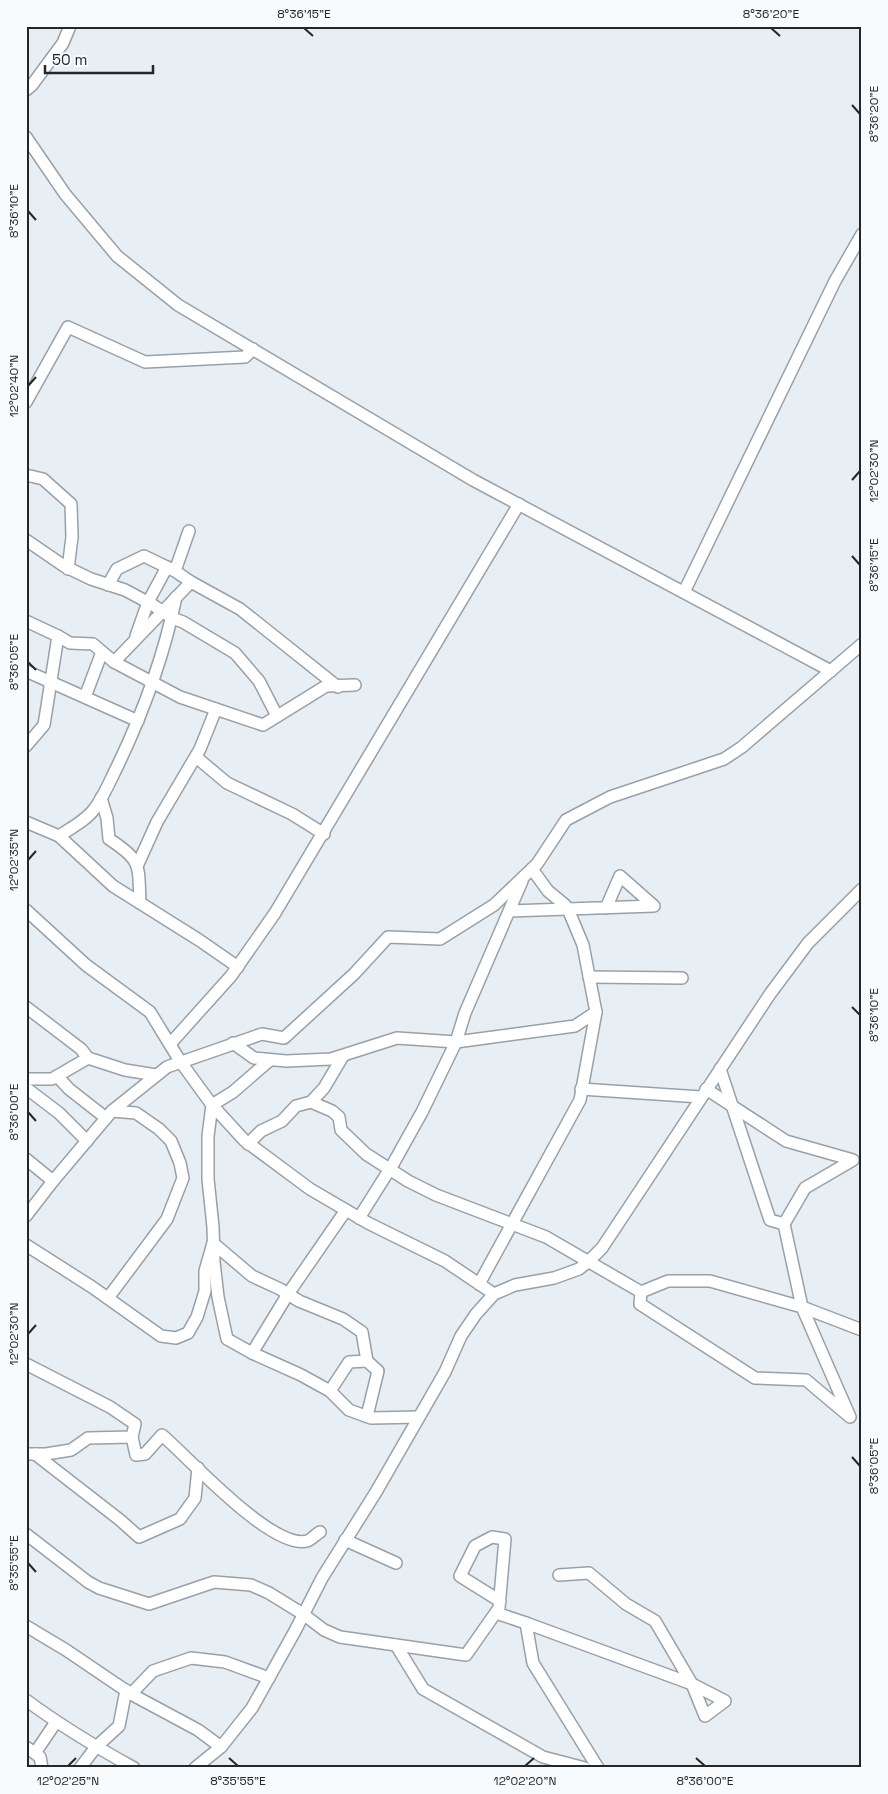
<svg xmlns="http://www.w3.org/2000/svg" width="888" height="1794" font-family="'Space Grotesk',sans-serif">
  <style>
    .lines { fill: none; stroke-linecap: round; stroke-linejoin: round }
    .minor-casing { stroke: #99a0a7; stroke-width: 14 }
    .minor { stroke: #fff; stroke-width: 11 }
    .ticks { fill: none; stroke: #242729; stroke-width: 2 }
    .neatline { fill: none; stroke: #242729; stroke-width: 2 }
    .ticks-label { font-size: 12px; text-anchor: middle; fill: #242729 }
  </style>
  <rect width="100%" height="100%" fill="#e7eff5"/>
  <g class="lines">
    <defs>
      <g id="minor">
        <polyline points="26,90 32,85 63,43 70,26"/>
        <polyline points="26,137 65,194 117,256 178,305 473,480 831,671"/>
        <polyline points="26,402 68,327 145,362 245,357 253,349"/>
        <polyline points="26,475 43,479 71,504 72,537 68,569"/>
        <polyline points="26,540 64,566 91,579 125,590 153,605 172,618 183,622 235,653 259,681 277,716"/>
        <polyline points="175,571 189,531"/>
        <polyline points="108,585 117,569 144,556 175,571 191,582 240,609 338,687"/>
        <polyline points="684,592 835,281 862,234"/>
        <polyline points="26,621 58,636 44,725 26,746"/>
        <polyline points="58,636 70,643 93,644 114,662 180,697 263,725 326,686 355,685"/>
        <polyline points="136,636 148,602 167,567"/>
        <polyline points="114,662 191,582"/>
        <polyline points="26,671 138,721"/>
        <polyline points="85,697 102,652"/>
        <polyline points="196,757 227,783 292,814 324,834"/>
        <path d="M101 798 107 818 109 839C143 861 138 865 140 903"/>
        <polyline points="26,822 59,836 113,886 199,940 238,967"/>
        <path d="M59 836C71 828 87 820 95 808 104 796 110 781 117 767 143 713 164 656 176 597"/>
        <polyline points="138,864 157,822 200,749 216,709"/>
        <polyline points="26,910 86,965 150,1012 180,1061 212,1105 244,1140 310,1189 368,1223 445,1261 494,1294"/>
        <polyline points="510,911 654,906 620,876 606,908"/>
        <polyline points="589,977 682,978"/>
        <polyline points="26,1007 81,1049 88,1058"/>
        <polyline points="233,1043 254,1058 286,1061 331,1059 397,1038 456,1042 575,1026 596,1012 583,945 568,909 565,905 548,891 532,869"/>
        <polyline points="170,1044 231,976 275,913 519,504"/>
        <polyline points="270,1060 233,1092 212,1105 208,1136 208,1179 213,1227 214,1262 218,1297 227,1339 252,1353 301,1375 330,1391 349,1410 371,1418 419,1417"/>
        <polyline points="720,1069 770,1220 784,1224 802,1307 862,1330"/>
        <polyline points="57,1076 69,1089 106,1118"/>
        <polyline points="26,1079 52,1079 88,1058 125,1070 156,1075"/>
        <polyline points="26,1088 59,1113 87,1141"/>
        <polyline points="581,1089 701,1097"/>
        <polyline points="706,1089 786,1141 853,1160 805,1188 784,1224"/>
        <polyline points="311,1102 332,1111 339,1117 341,1130 366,1154 408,1181 436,1195 546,1237 641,1292 640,1304 755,1378 806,1380 850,1417 802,1307 710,1281 668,1281 641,1292"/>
        <polyline points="248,1144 261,1131 282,1121 296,1106 311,1102 324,1088 343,1056"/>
        <polyline points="26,1159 53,1181"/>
        <polyline points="26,1216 53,1181 112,1111 167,1067 262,1034 284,1038 354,974 388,937 440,939 494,905 537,864 566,820 610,797 724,759 742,747 862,644"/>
        <polyline points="359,1218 393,1164 422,1112 456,1042 465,1013 522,881"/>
        <polyline points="26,1245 92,1287 161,1336 176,1338 188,1333 197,1317 205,1291 205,1271 213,1243 252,1276 280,1289 299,1301 343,1319 362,1332 367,1361 349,1362 330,1391"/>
        <polyline points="479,1284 580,1100 596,1012"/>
        <polyline points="108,1298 167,1219 183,1178 180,1163 171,1141 159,1129 136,1113 112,1111"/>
        <polyline points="252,1353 288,1294 346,1210"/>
        <polyline points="367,1361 378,1371 367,1416"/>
        <polyline points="26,1364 110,1407 135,1424 132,1437 88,1438 71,1450 46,1454 26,1454"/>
        <path d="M132 1437 136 1455 145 1454 162 1435C189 1458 272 1550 307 1541 311 1540 316 1534 320 1532"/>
        <polyline points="35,1454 120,1520 139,1537 180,1519 195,1498 198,1468"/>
        <polyline points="26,1534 88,1582 99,1588 149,1604 214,1582 251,1585 269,1593 303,1614 324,1630 340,1637 466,1655 499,1608 505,1539 492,1537 475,1546 460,1576 500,1601"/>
        <polyline points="345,1540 396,1563"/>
        <polyline points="496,1613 526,1623 533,1663 598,1768"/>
        <polyline points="526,1623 692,1684 725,1701 705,1716 692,1684 655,1621 626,1604 589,1573 559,1575"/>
        <polyline points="26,1626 66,1650 131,1694 198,1730 221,1747"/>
        <polyline points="396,1645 423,1689 543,1757 585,1768"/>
        <polyline points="131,1694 153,1671 191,1658 225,1662 269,1678"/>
        <path d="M26 1700C61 1726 96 1747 134 1768"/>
        <polyline points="26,1747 40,1757 42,1768"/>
        <polyline points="35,1753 56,1722"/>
        <polyline points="80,1768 96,1747 119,1726 126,1690"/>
        <polyline points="195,1768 221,1747 252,1708 295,1631 322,1578 376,1492 445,1372 461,1336 476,1314 494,1294 515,1285 554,1278 579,1269 589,1261 602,1248 770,994 808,943 862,889"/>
      </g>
    </defs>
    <use href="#minor" class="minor-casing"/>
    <use href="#minor" class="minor"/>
  </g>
  <path class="ticks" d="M304 28 313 36M771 28 780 36M852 105 860 114M28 211 36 220M28 386 36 377M852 480 860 471M852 556 860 565M28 662 36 670M28 860 36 851M852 1007 860 1015M28 1112 36 1121M28 1334 36 1325M852 1457 860 1466M28 1563 36 1572M229 1758 238 1766M696 1758 705 1766M68 1766 76 1758M525 1766 534 1758"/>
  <rect width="888" height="1794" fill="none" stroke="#f8fbfe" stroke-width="55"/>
  <path d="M45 65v8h108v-8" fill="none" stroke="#242729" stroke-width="2.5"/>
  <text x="52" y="65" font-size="15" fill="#242729" stroke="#f8fbfe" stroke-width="4" paint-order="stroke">50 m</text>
  <rect x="28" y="28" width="832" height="1738" class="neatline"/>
  <g class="ticks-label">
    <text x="304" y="18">8°36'15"E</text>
    <text x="771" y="18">8°36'20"E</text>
    <text transform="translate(874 114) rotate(-90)" y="4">8°36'20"E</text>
    <text transform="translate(14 211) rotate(-90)" y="4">8°36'10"E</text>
    <text transform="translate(14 386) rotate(-90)" y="4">12°02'40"N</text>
    <text transform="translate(874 471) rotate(-90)" y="4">12°02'30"N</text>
    <text transform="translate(874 565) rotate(-90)" y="4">8°36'15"E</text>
    <text transform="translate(14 662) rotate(-90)" y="4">8°36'05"E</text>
    <text transform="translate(14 860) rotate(-90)" y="4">12°02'35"N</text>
    <text transform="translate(874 1015) rotate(-90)" y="4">8°36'10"E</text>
    <text transform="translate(14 1112) rotate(-90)" y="4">8°36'00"E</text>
    <text transform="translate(14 1334) rotate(-90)" y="4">12°02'30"N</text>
    <text transform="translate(874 1466) rotate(-90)" y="4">8°36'05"E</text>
    <text transform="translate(14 1563) rotate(-90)" y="4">8°35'55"E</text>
    <text x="68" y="1785">12°02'25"N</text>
    <text x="238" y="1785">8°35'55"E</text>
    <text x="525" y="1785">12°02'20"N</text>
    <text x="705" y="1785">8°36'00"E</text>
  </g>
</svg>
